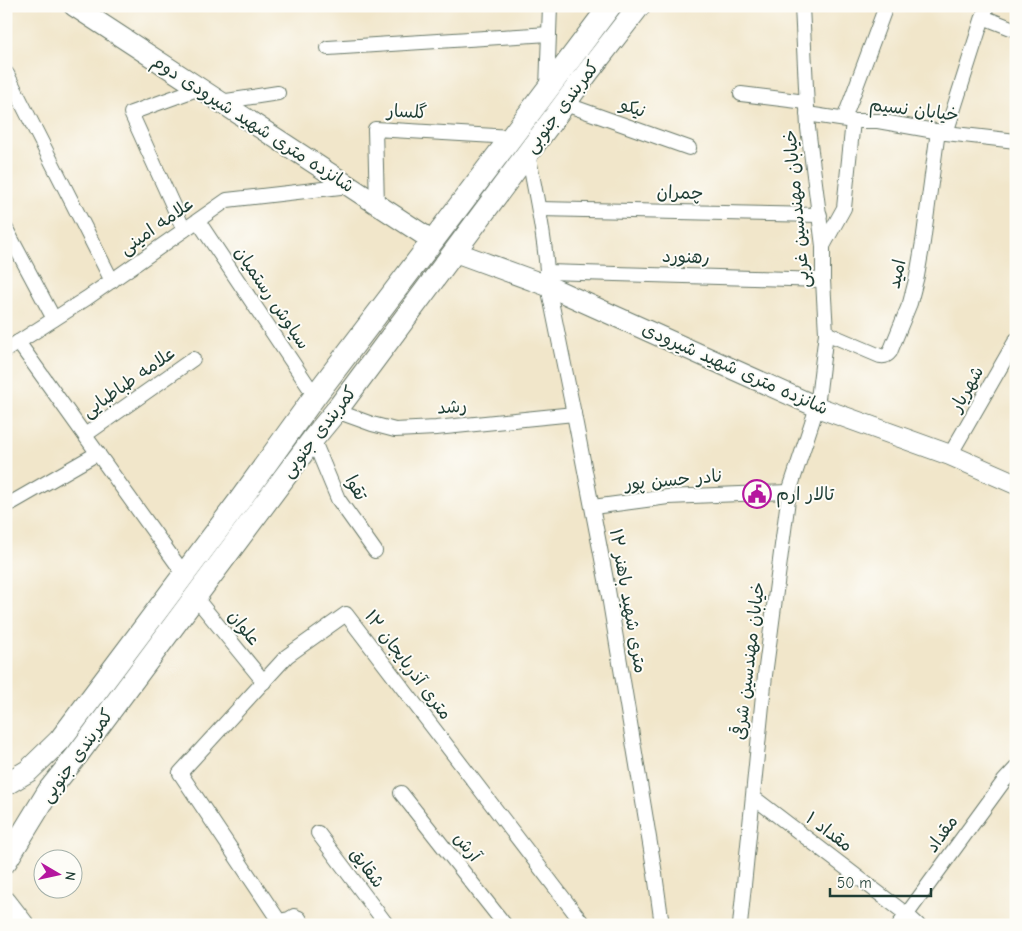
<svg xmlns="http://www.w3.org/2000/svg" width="1022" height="931" font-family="'Comic Neue','Playpen Sans Arabic',sans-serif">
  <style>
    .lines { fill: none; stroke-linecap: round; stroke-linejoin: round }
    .street-casing { stroke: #687868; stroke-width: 16 }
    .secondary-casing { stroke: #687868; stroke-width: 22 }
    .primary-casing { stroke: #687868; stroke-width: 24 }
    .street { stroke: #fff; stroke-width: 14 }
    .secondary { stroke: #fff; stroke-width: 20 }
    .primary { stroke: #fff; stroke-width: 22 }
    .labels { text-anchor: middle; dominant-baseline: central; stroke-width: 4; stroke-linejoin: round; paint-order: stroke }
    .street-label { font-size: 18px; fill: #1f3d34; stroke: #fdfcf7 }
    .poi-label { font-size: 18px; fill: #1f3d34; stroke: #fdfcf7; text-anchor: start }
  </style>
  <rect width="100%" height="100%" fill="#fdfcf7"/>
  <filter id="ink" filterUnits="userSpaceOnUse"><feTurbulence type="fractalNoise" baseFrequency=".02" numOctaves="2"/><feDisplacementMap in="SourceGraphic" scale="10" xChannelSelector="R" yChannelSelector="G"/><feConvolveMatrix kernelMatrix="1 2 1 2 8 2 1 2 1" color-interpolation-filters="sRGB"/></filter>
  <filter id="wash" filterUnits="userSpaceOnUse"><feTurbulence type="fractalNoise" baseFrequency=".0096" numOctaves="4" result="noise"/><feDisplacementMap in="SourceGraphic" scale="20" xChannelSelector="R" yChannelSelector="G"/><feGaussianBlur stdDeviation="1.12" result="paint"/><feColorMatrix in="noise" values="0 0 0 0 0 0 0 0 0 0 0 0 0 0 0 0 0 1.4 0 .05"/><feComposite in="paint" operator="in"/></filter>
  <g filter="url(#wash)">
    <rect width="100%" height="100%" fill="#f1e6ca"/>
  </g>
  <g filter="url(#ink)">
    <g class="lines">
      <defs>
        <g id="street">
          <polyline points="983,17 1016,30"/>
          <polyline points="328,48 549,34"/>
          <polyline points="7,74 112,281"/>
          <polyline points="547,88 550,6"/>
          <polyline points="741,94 806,102"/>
          <polyline points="220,102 278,93"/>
          <polyline points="565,104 689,148"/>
          <polyline points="807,114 853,121 878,121 946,133 1016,141"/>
          <polyline points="844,119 886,6"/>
          <polyline points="946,133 983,17 987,6"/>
          <path d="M528 153C536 196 546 241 548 286L574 414 608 590 655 874 662 925"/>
          <polyline points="377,205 375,129 512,137"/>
          <polyline points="539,209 820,215"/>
          <polyline points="198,221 315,396"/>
          <polyline points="6,229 54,319"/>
          <polyline points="184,230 131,113 200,88"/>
          <polyline points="823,246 844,208 853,121"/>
          <polyline points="547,272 823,280"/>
          <path d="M826 333 880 356C885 357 887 356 890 352L910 303 917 276 923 242 938 131"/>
          <polyline points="18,342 184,574"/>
          <polyline points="6,350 87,298 227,200 349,186"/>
          <polyline points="336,411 372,424 395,430 436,428 574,414"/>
          <polyline points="85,435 193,359"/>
          <polyline points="313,439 338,499 375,551"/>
          <polyline points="950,455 1016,340"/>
          <polyline points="6,506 98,453"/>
          <polyline points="593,507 668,497 789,492"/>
          <polyline points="195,597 264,682"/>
          <polyline points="401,793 505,925"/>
          <polyline points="753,797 906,914 918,925"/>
          <polyline points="318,833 387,925"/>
          <polyline points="279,921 289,919 294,916 299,918 303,925"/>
          <polyline points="274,925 279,921 180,773 287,656 346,614 584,925"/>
          <polyline points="740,925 765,675 789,492 817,407 826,333 823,280 823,246 808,128 802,6"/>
          <polyline points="899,925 1004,781 1016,768"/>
        </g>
        <g id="secondary">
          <polyline points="74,6 433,241"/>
          <polyline points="455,252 548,286 817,407 950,455 1016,484"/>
        </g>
        <g id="primary">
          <polyline points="6,784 28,771 60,740 240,500 315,396 510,139 610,6"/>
          <polyline points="6,861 50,789 78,754 313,439 336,411 588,72 639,6"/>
          <polyline points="6,903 23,925"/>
        </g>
      </defs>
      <use href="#street" class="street-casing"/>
      <use href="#secondary" class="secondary-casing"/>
      <use href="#primary" class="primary-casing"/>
      <use href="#street" class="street"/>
      <use href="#secondary" class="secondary"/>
      <use href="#primary" class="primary"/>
    </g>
  </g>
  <defs>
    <symbol id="civic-ring" viewBox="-11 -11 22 22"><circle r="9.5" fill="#fdfcf7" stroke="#b5179e" stroke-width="1.5"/><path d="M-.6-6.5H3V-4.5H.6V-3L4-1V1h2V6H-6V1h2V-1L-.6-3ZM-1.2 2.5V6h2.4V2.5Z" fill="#b5179e"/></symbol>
  </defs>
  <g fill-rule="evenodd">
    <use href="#civic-ring" x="741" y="478" width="32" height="32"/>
  </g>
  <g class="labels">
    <g class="street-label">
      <text transform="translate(562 107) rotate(-53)">کمربندی جنوبی</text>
      <text transform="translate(633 108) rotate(20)">نیکو</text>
      <text transform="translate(914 110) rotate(7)">خیابان نسیم</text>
      <text transform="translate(407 112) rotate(3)">گلسار</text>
      <text transform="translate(253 124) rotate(33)">شانزده متری شهید شیرودی دوم</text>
      <text transform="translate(680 193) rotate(1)">چمران</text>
      <text transform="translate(797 209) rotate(-95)">خیابان مهندسین غربی</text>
      <text transform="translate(157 226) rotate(-35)">علامه امینی</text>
      <text transform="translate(686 257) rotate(2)">رهنورد</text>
      <text transform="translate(897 274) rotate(-77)">امید</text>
      <text transform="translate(272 298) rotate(56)">سیاوش رستمیان</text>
      <text transform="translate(735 369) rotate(24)">شانزده متری شهید شیرودی</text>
      <text transform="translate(129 382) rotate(-35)">علامه طباطبایی</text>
      <text transform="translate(967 389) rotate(-60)">شهریار</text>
      <text transform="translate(452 407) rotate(-5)">رشد</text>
      <text transform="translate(319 432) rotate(-52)">کمربندی جنوبی</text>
      <text transform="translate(674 480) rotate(-5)">نادر حسن پور</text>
      <text transform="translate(356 488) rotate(61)">تقوا</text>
      <text transform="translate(628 601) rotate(80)">۱۲ متری شهید باهنر</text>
      <text transform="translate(244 628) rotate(51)">علوان</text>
      <text transform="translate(749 661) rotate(-83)">خیابان مهندسین شرقی</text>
      <text transform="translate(408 665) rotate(53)">۱۲ متری آذربایجان</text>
      <text transform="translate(77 756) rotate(-54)">کمربندی جنوبی</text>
      <text transform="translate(829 832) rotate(37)">مقداد ۱</text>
      <text transform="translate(942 834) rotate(-54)">مقداد</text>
      <text transform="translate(467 847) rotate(52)">آرش</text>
      <text transform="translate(367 868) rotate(53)">شقایق</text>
    </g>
    <g class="poi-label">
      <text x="776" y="494">تالار ارم</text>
    </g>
  </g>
  <rect width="1022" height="931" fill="none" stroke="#fdfcf7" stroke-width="25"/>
  <g transform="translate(58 874) rotate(99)"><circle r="24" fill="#fdfcf7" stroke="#a4b0a9"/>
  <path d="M0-4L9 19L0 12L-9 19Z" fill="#b5179e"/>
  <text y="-8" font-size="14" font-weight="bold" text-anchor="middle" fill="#1f3d34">N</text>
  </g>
  <path d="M830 888v8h101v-8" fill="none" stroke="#1f3d34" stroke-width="2.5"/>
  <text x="837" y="888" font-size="15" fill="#1f3d34" stroke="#fdfcf7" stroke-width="4" paint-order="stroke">50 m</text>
</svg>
